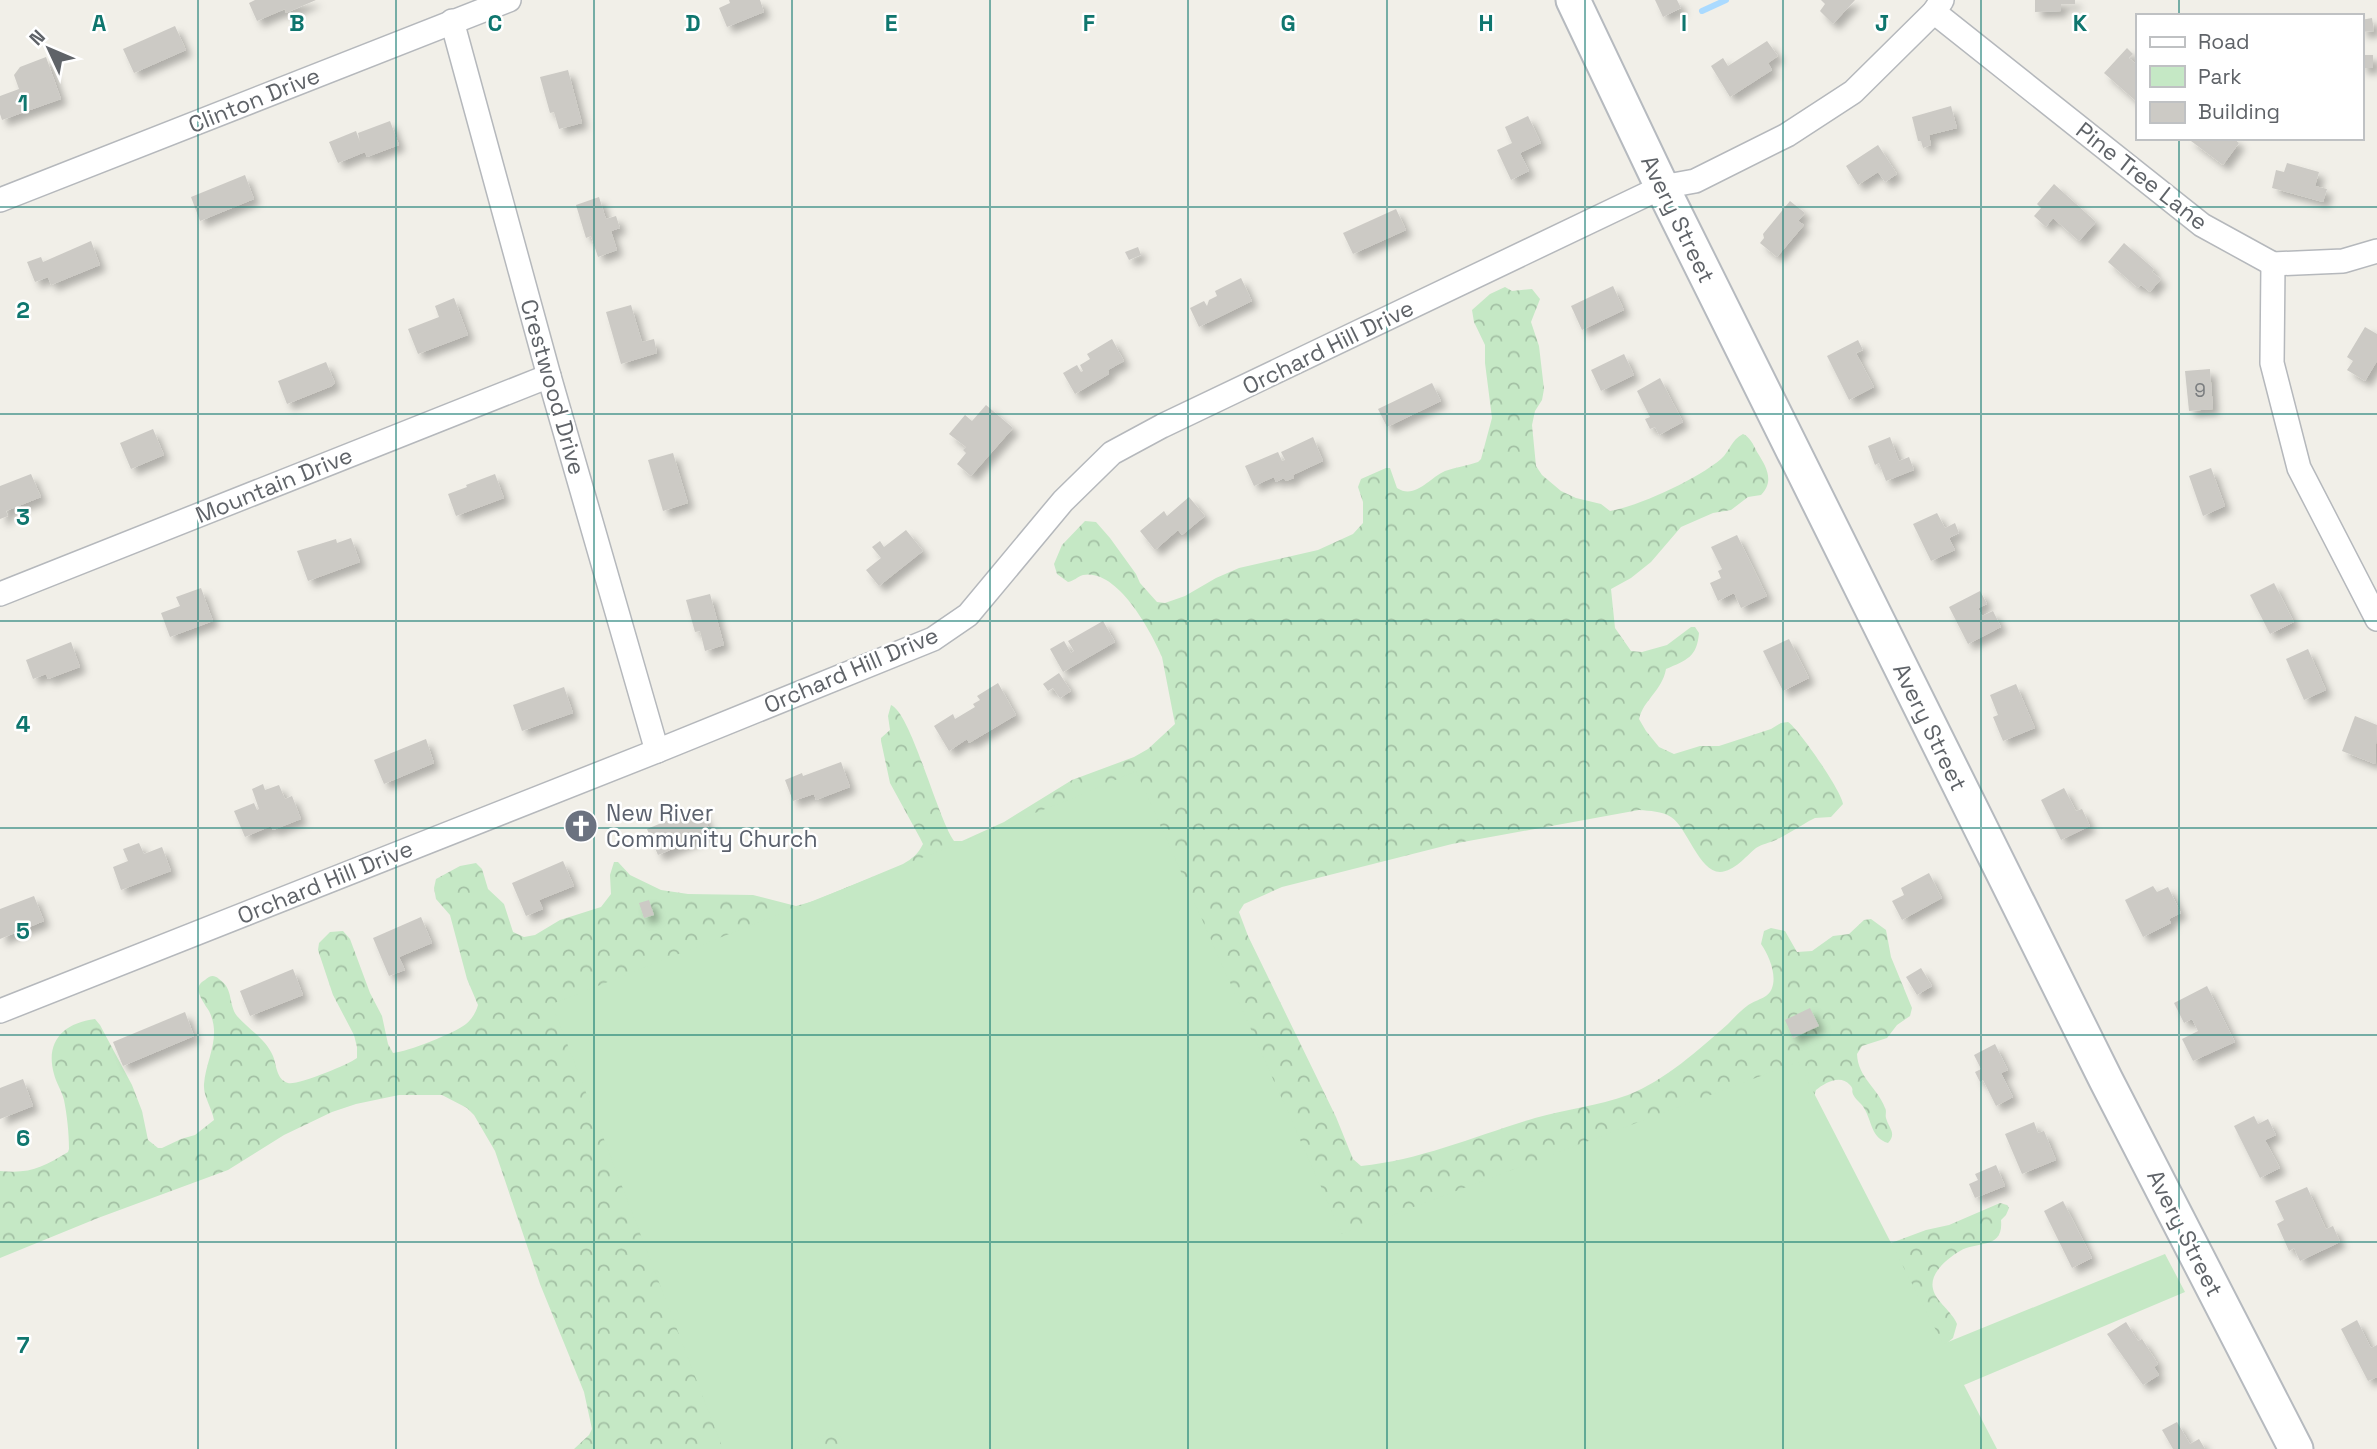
<svg xmlns="http://www.w3.org/2000/svg" width="2377" height="1449" font-family="'Space Grotesk',sans-serif">
  <style>
    .forest { fill: url(#forest-crowns) }
    .green { fill: #c5e8c5 }
    .lines { fill: none; stroke-linecap: round; stroke-linejoin: round }
    .stream { stroke: #aadaff; stroke-width: 6 }
    .building { fill: #cccac5; filter: url(#shadow) }
    .street-casing { stroke: #b5b8bc; stroke-width: 26 }
    .secondary-casing { stroke: #b6babf; stroke-width: 37 }
    .street { stroke: #fff; stroke-width: 23 }
    .secondary { stroke: #fff; stroke-width: 33 }
    .grid { fill: none; stroke: #0f766e; stroke-width: 2; stroke-opacity: 0.55 }
    .labels { text-anchor: middle; dominant-baseline: central; stroke-width: 5; stroke-linejoin: round; paint-order: stroke }
    .number-label { font-size: 19px; fill: #7a7d7f }
    .street-label { font-size: 23px; fill: #5f6368; stroke: #fff }
    .worship-label { font-size: 23px; fill: #5b616d; stroke: #fff; text-anchor: start }
    .grid-label { font-size: 23px; text-anchor: middle; font-weight: bold; fill: #0f766e; stroke: #fff; stroke-width: 5; stroke-linejoin: round; paint-order: stroke }
  </style>
  <defs>
    <pattern id="forest-crowns" width="20" height="18" patternUnits="userSpaceOnUse" patternTransform="scale(1.75)"><rect width="20" height="18" fill="#c5e8c5"/><path d="M2 6a3 3 0 1 1 6 0M12 15a3 3 0 1 1 6 0" fill="none" stroke="#a3c0a4"/></pattern>
    <filter id="shadow"><feDropShadow dx="6" dy="6" stdDeviation="3.5" flood-color="#0004"/></filter>
  </defs>
  <rect width="100%" height="100%" fill="#f1efe8"/>
  <g class="forest">
    <path d="M1505 287 1512 291 1532 289 1540 299 1531 322 1539 346 1544 389 1542 400 1535 411 1532 425 1536 466 1542 475 1561 491 1576 498 1601 504 1610 511C1642 505 1697 479 1721 459 1730 451 1731 440 1743 434 1750 437 1753 444 1757 452 1766 466 1775 481 1761 495L1748 497 1731 510 1713 513 1681 527 1651 562 1631 578 1611 589 1615 628 1631 651 1642 652 1667 645 1691 627H1695L1699 633C1697 657 1687 660 1666 669 1662 691 1644 699 1639 719L1646 731 1659 747 1674 754 1700 746H1719L1771 729 1781 723 1788 722C1799 729 1842 792 1843 804L1831 817 1815 818 1809 821C1798 828 1787 834 1776 840 1769 843 1762 844 1756 848 1745 857 1735 871 1720 872 1699 872 1687 827 1671 817 1662 811 1650 811 1639 810L1452 844 1282 887 1244 904 1239 912 1248 936 1336 1117 1353 1159 1361 1166C1421 1160 1478 1135 1535 1118 1566 1109 1598 1106 1628 1095 1666 1080 1698 1050 1728 1024 1734 1018 1740 1011 1747 1006 1756 999 1768 999 1772 988 1777 975 1769 955 1761 944L1764 931 1771 928 1785 931 1797 952 1812 951 1833 936 1849 934 1864 920 1871 919 1886 930 1891 957 1912 1008 1910 1016 1897 1025 1887 1038 1862 1046 1857 1054C1858 1078 1878 1088 1885 1108 1887 1111 1885 1115 1886 1118 1889 1129 1897 1133 1888 1143 1871 1138 1872 1121 1864 1108 1862 1104 1856 1100 1854 1096 1850 1089 1855 1091 1850 1085 1840 1074 1825 1083 1816 1090L1813 1100 857 1449H574L589 1435 592 1429 584 1392 540 1284 495 1151 474 1115 467 1108 442 1095H399L356 1104 332 1112 284 1135 228 1170 98 1218 0 1258V1171C31 1174 43 1167 68 1152L69 1149C69 1133 67 1115 64 1100 62 1091 56 1083 54 1074 45 1042 63 1023 95 1019L100 1025 132 1085 142 1111 148 1140 158 1148H162L181 1139 195 1135 214 1120C212 1108 203 1096 204 1084 206 1059 222 1037 209 1011 203 1001 191 987 205 980 210 976 213 974 219 979 234 989 228 1004 237 1016 249 1030 266 1039 273 1056 277 1066 276 1079 288 1083 296 1086 348 1065 357 1058V1047L354 1035 333 995 318 950 319 943 330 932 343 931 350 939 370 993 382 1016 388 1044 393 1053C407 1052 455 1033 466 1024 472 1019 476 1012 478 1005L467 979 450 915 436 899 434 888 436 879 460 866 476 863 482 869 488 889 504 904 513 932 524 937 535 935 560 920 601 907 611 894 610 875 614 862H618L630 875 661 890 688 894 753 895 796 906 814 901 903 864C912 859 918 854 923 844L920 838 890 783 881 741V738L890 730 888 716 891 705C911 713 937 817 954 841H962L1004 822 1072 780 1134 757 1148 749 1175 724 1162 657C1151 631 1117 568 1083 575 1077 577 1074 581 1068 582L1057 574 1054 564 1062 545 1085 521 1096 522 1110 538 1136 574 1140 583 1157 602 1165 603 1185 596 1216 578 1239 568 1318 550 1353 534 1363 523V502L1358 487 1361 479 1386 468H1390L1397 488C1415 500 1429 478 1445 471 1456 467 1467 466 1478 462L1481 459 1492 418 1485 363V345L1474 322 1472 310 1490 294Z"/>
    <path d="M2000 1203 2007 1205 2009 1208 2006 1215 2001 1220C2004 1250 1977 1241 1960 1251 1948 1258 1929 1273 1933 1289 1936 1302 1952 1311 1957 1324L1953 1338 1937 1352 1875 1249 1926 1230 1949 1225Z"/>
  </g>
  <polygon class="green" points="1136,771 1342,1234 1798,1062 1943,1344 2165,1254 2185,1292 1964,1385 1997,1449 849,1449 836,1431 790,1449 723,1449 552,1004 1083,794"/>
  <g class="lines">
    <polyline class="stream" points="1702,11 1726,0"/>
  </g>
  <g class="building">
    <polygon points="255,0 316,0 286,13 285,9 257,21 249,3"/>
    <polygon points="729,0 760,0 764,12 727,27 719,8 730,3"/>
    <polygon points="1655,0 1677,0 1681,8 1663,17"/>
    <polygon points="1821,0 1855,0 1833,24 1820,11 1825,4"/>
    <polygon points="2035,0 2075,0 2075,4 2061,4 2061,11 2035,12"/>
    <polygon points="2372,18 2374,31 2361,32 2361,20"/>
    <polygon points="175,26 186,50 134,73 123,49"/>
    <polygon points="1767,41 1778,56 1768,63 1772,70 1730,97 1711,66 1723,58 1728,66"/>
    <polygon points="2127,48 2133,54 2129,58 2137,65 2137,102 2104,73"/>
    <rect x="2361" y="55" width="12" height="13"/>
    <polygon points="46,57 61,99 2,120 0,114 0,96 19,89 14,75 20,67"/>
    <polygon points="568,70 582,123 559,129 554,112 550,113 540,77"/>
    <polygon points="1951,106 1957,128 1929,135 1931,145 1923,148 1921,141 1918,141 1912,117"/>
    <polygon points="1528,116 1541,143 1520,153 1529,171 1511,180 1497,150 1512,143 1505,127"/>
    <polygon points="390,121 399,145 367,157 365,152 338,163 329,142 356,131 360,142 358,133"/>
    <polygon points="2187,138 2233,138 2239,143 2223,165"/>
    <polygon points="1878,145 1897,174 1885,182 1878,172 1858,185 1846,166"/>
    <polygon points="2287,163 2319,172 2315,186 2327,189 2323,202 2272,188 2276,170 2284,172"/>
    <polygon points="245,175 254,199 200,221 191,197"/>
    <polygon points="2054,184 2096,222 2079,241 2053,218 2046,227 2034,216 2041,208 2037,204"/>
    <polygon points="599,197 606,219 616,216 620,228 611,231 617,250 598,257 591,236 586,238 576,205"/>
    <polygon points="1790,201 1805,213 1798,221 1804,225 1777,257 1760,243 1764,238 1763,234"/>
    <polygon points="1396,209 1406,230 1353,254 1343,233"/>
    <polygon points="91,241 100,265 51,285 48,277 35,282 27,262 41,257 43,262"/>
    <polygon points="2124,243 2154,269 2152,272 2161,279 2150,292 2141,285 2138,288 2108,262"/>
    <polygon points="1138,247 1141,255 1129,260 1125,252"/>
    <polygon points="1241,278 1252,301 1199,327 1190,308 1204,301 1207,306 1209,300 1217,296 1215,291"/>
    <polygon points="1613,286 1624,310 1582,330 1571,306"/>
    <polygon points="454,298 468,335 418,354 408,329 439,317 435,306"/>
    <polygon points="631,305 642,342 654,339 657,353 621,364 606,312"/>
    <polygon points="2365,327 2377,334 2377,361 2365,381 2347,370 2353,361 2347,357"/>
    <polygon points="1112,339 1124,361 1108,370 1109,374 1075,394 1063,373 1077,365 1081,372 1083,371 1080,365 1090,359 1087,354"/>
    <polygon points="1858,340 1863,350 1856,353 1874,387 1849,400 1827,356"/>
    <polygon points="1624,354 1634,375 1601,391 1591,370"/>
    <polygon points="326,362 335,383 332,386 287,404 278,381"/>
    <polygon points="2210,369 2213,409 2189,411 2185,371"/>
    <polygon points="1660,378 1683,422 1659,435 1655,427 1650,429 1645,419 1650,417 1637,391"/>
    <polygon points="1432,383 1441,401 1387,427 1378,409"/>
    <polygon points="986,405 1013,428 971,476 957,464 966,453 963,450 966,447 949,434 965,415 972,421"/>
    <polygon points="153,429 164,455 131,469 120,443"/>
    <polygon points="1313,437 1323,461 1293,475 1294,478 1286,481 1284,478 1276,482 1274,477 1254,486 1245,466 1278,452 1282,461 1285,460 1281,452"/>
    <polygon points="1890,437 1899,461 1909,457 1914,470 1886,481 1879,463 1875,465 1868,446"/>
    <polygon points="673,453 688,503 663,511 648,460"/>
    <polygon points="2211,468 2225,506 2203,516 2189,476"/>
    <polygon points="31,474 41,497 6,511 8,516 0,519 0,486"/>
    <polygon points="495,474 504,498 456,516 448,494 467,487 466,485"/>
    <polygon points="1189,497 1205,516 1182,535 1178,530 1155,550 1140,531 1164,511 1167,516"/>
    <polygon points="1937,513 1945,528 1955,523 1959,533 1949,538 1955,550 1931,561 1913,524"/>
    <polygon points="906,530 923,551 879,586 866,570 881,558 872,547 880,541 884,547"/>
    <polygon points="1737,535 1767,596 1741,608 1734,593 1718,601 1710,583 1721,578 1718,571 1722,569 1711,547"/>
    <polygon points="351,538 360,562 308,581 297,551 336,539 337,543"/>
    <polygon points="2274,583 2294,622 2270,634 2250,595"/>
    <polygon points="201,588 213,621 170,637 161,613 180,606 176,597"/>
    <polygon points="1980,591 1987,604 1978,608 1982,616 1993,611 2001,627 1968,644 1949,607"/>
    <polygon points="710,594 724,645 705,651 700,631 695,632 686,600"/>
    <polygon points="1103,621 1115,642 1063,672 1050,649 1064,641 1071,653 1074,651 1068,641"/>
    <polygon points="1789,639 1809,678 1783,691 1763,651"/>
    <polygon points="71,642 80,667 48,679 46,674 33,679 26,660"/>
    <polygon points="2308,649 2326,690 2304,700 2286,659"/>
    <polygon points="1059,673 1071,691 1060,698 1053,688 1048,691 1043,684"/>
    <polygon points="998,683 1016,715 969,743 967,739 949,751 934,726 953,714 955,719 975,707 973,704 980,700 977,696"/>
    <polygon points="2016,684 2035,728 2003,741 1993,717 1998,715 1990,695"/>
    <polygon points="564,687 573,713 522,731 513,705"/>
    <polygon points="2355,716 2377,725 2375,764 2342,751"/>
    <polygon points="426,739 434,763 384,784 374,760"/>
    <polygon points="841,762 850,787 816,800 814,794 793,801 785,780 802,773 803,776"/>
    <polygon points="263,784 265,790 279,785 285,799 292,796 301,819 273,830 271,826 245,837 234,811 254,803 257,810 259,809 252,789"/>
    <polygon points="2064,788 2076,811 2082,809 2090,826 2061,840 2041,800"/>
    <polygon points="700,807 711,833 658,855 647,829"/>
    <polygon points="139,843 144,854 162,847 171,871 121,890 113,867 128,861 123,849"/>
    <polygon points="563,861 574,886 539,900 543,909 526,916 512,883"/>
    <polygon points="1929,873 1942,898 1902,920 1892,901 1904,895 1901,888"/>
    <polygon points="2153,886 2157,892 2168,887 2181,913 2169,919 2171,923 2143,937 2125,900"/>
    <polygon points="34,896 44,921 0,939 0,909"/>
    <polygon points="649,900 654,915 644,918 639,903"/>
    <polygon points="421,917 432,943 399,957 405,970 389,976 373,938"/>
    <polygon points="1921,968 1932,986 1917,995 1906,977"/>
    <polygon points="293,969 303,995 250,1016 240,991"/>
    <polygon points="2207,986 2235,1042 2193,1061 2182,1039 2198,1031 2192,1019 2184,1023 2174,1003"/>
    <polygon points="1810,1008 1819,1026 1793,1038 1785,1020"/>
    <polygon points="185,1012 194,1036 123,1066 113,1042"/>
    <polygon points="1995,1044 2008,1070 2001,1073 2013,1097 1996,1106 1983,1080 1980,1082 1975,1072 1981,1069 1974,1055"/>
    <polygon points="23,1079 33,1106 0,1119 0,1088"/>
    <polygon points="2254,1116 2258,1124 2268,1119 2276,1135 2265,1140 2280,1168 2260,1178 2234,1126"/>
    <polygon points="2034,1122 2038,1133 2044,1131 2056,1160 2022,1174 2005,1134"/>
    <polygon points="1996,1165 2005,1186 1975,1198 1969,1184 1978,1180 1975,1174"/>
    <polygon points="2307,1187 2326,1229 2333,1226 2340,1242 2300,1261 2294,1248 2289,1251 2277,1224 2284,1220 2275,1201"/>
    <polygon points="2063,1201 2092,1258 2072,1268 2044,1211"/>
    <polygon points="2357,1320 2371,1348 2377,1345 2377,1377 2368,1381 2341,1329"/>
    <polygon points="2126,1322 2138,1341 2142,1339 2158,1364 2154,1367 2159,1375 2143,1385 2107,1334"/>
    <polygon points="2177,1422 2190,1444 2199,1439 2205,1449 2173,1449 2162,1430"/>
  </g>
  <g class="lines">
    <defs>
      <g id="street">
        <polyline points="1934,12 2202,225 2273,264 2343,261 2377,251"/>
        <polyline points="452,21 549,376 657,751"/>
        <polyline points="0,200 509,0"/>
        <polyline points="2273,264 2272,363 2299,468 2377,619"/>
        <polyline points="0,594 549,376"/>
        <polyline points="0,1011 657,751 933,639 968,615 1063,501 1112,453 1162,426 1618,208 1662,187 1695,181 1787,135 1853,92 1934,12 1942,0"/>
      </g>
      <polyline id="secondary" points="1573,0 1662,187 2106,1080 2296,1449"/>
    </defs>
    <use href="#street" class="street-casing"/>
    <use href="#secondary" class="secondary-casing"/>
    <use href="#street" class="street"/>
    <use href="#secondary" class="secondary"/>
  </g>
  <path class="grid" d="M198 0V1449M396 0V1449M594 0V1449M792 0V1449M990 0V1449M1188 0V1449M1387 0V1449M1585 0V1449M1783 0V1449M1981 0V1449M2179 0V16M2179 138V1449M0 207H2377M0 414H2377M0 621H2377M0 828H2377M0 1035H2377M0 1242H2377"/>
  <defs>
    <symbol id="church-disc" viewBox="-11 -11 22 22"><circle r="9.5" fill="#6b7280" stroke="#fff"/><path d="M-1.2-6h2.4v3.5h3.3v2.4h-3.3V6h-2.4V-.1h-3.3v-2.4h3.3Z" fill="#fff"/></symbol>
  </defs>
  <g fill-rule="evenodd">
    <use href="#church-disc" x="562" y="807" width="38" height="38"/>
  </g>
  <g class="labels">
    <g class="number-label">
      <text x="2200" y="390">9</text>
    </g>
    <g class="street-label">
      <text transform="translate(254 100) rotate(-22)">Clinton Drive</text>
      <text transform="translate(2142 176) rotate(38)">Pine Tree Lane</text>
      <text transform="translate(1678 219) rotate(64)">Avery Street</text>
      <text transform="translate(1328 347) rotate(-26)">Orchard Hill Drive</text>
      <text transform="translate(553 387) rotate(74)">Crestwood Drive</text>
      <text transform="translate(274 485) rotate(-22)">Mountain Drive</text>
      <text transform="translate(851 670) rotate(-23)">Orchard Hill Drive</text>
      <text transform="translate(1930 727) rotate(64)">Avery Street</text>
      <text transform="translate(325 882) rotate(-22)">Orchard Hill Drive</text>
      <text transform="translate(2185 1233) rotate(63)">Avery Street</text>
    </g>
    <g class="worship-label">
      <text x="606" y="813">New River<tspan x="606" dy="26">Community Church</tspan></text>
    </g>
  </g>
  <g class="grid-label">
    <text x="99" y="31">A</text>
    <text x="297" y="31">B</text>
    <text x="495" y="31">C</text>
    <text x="693" y="31">D</text>
    <text x="891" y="31">E</text>
    <text x="1089" y="31">F</text>
    <text x="1288" y="31">G</text>
    <text x="1486" y="31">H</text>
    <text x="1684" y="31">I</text>
    <text x="1882" y="31">J</text>
    <text x="2080" y="31">K</text>
    <text x="23" y="111">1</text>
    <text x="23" y="318">2</text>
    <text x="23" y="525">3</text>
    <text x="23" y="732">4</text>
    <text x="23" y="939">5</text>
    <text x="23" y="1146">6</text>
    <text x="23" y="1353">7</text>
  </g>
  <rect x="2136" y="14" width="228" height="126" fill="#ffffff" stroke="#bfc1c3" stroke-width="2"/>
  <rect x="2150" y="37" width="35" height="10" fill="#ffffff" stroke="#bfc1c3" stroke-width="2"/>
  <text x="2198" y="49" font-size="21" fill="#5f6368">Road</text>
  <rect x="2150" y="66" width="35" height="21" fill="#c5e8c5" stroke="#bfc1c3" stroke-width="2"/>
  <text x="2198" y="84" font-size="21" fill="#5f6368">Park</text>
  <rect x="2150" y="102" width="35" height="21" fill="#cccac5" stroke="#bfc1c3" stroke-width="2"/>
  <text x="2198" y="119" font-size="21" fill="#5f6368">Building</text>
  <g transform="translate(49 49) rotate(314)" stroke="#ffffff" stroke-width="5" paint-order="stroke">
  <path d="M0-5L12 26L0 18L-12 26Z" fill="#5f6368"/>
  <text y="-10" font-size="19" font-weight="bold" text-anchor="middle" fill="#5f6368">N</text>
  </g>
</svg>
